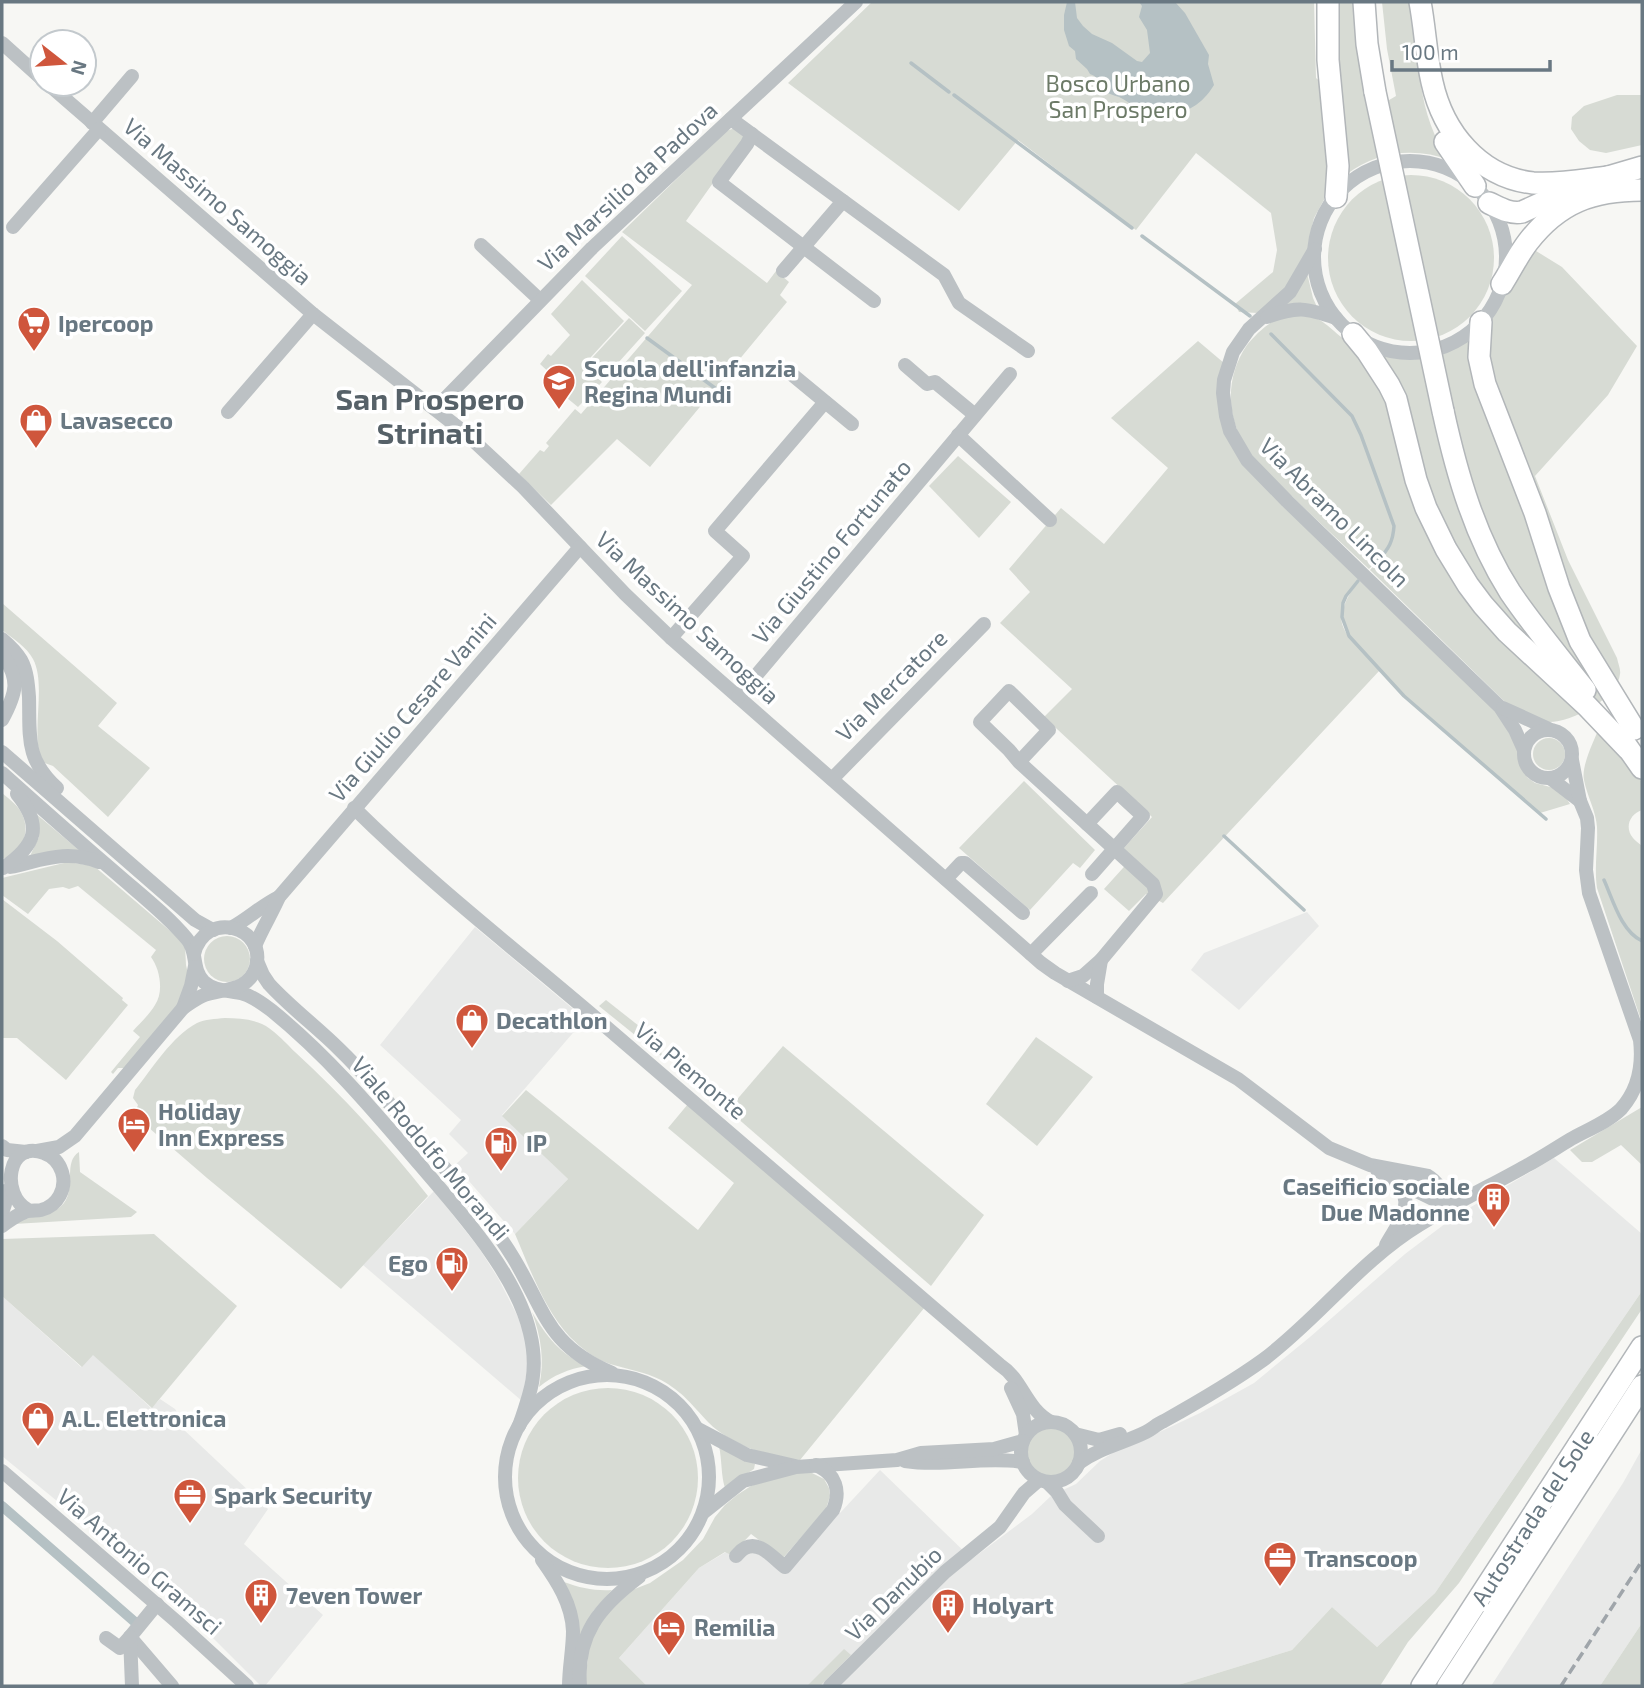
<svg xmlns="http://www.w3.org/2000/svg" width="1644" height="1688" font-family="'Exo 2',sans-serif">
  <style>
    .built { fill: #e8e9e8 }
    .green { fill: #d7dbd4 }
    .water { fill: #b5c1c4 }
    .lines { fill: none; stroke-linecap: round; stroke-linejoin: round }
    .stream { stroke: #b5c1c4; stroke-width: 3.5 }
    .canal { stroke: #b5c1c4; stroke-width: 10 }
    .highway-casing { stroke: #b2b6b9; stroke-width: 24 }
    .minor { stroke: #bcc1c4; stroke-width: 14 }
    .highway { stroke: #fff; stroke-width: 21 }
    .rail { stroke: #9fa5aa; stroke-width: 3.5; stroke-dasharray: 10 5; stroke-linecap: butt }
    .highway-bridge-casing { stroke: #b2b6b9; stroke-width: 24; stroke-linecap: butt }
    .highway-bridge { stroke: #fff; stroke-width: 21 }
    .labels { text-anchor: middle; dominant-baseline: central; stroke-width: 7; stroke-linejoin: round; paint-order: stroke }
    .park-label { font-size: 23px; fill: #6c7a67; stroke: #fff }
    .street-label { font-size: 23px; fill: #697882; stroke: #fff }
    .poi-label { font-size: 23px; font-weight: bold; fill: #697882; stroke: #fff; text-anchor: start }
    .district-label { font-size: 30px; font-weight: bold; fill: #566168; stroke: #fff }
  </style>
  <rect width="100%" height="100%" fill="#f7f7f4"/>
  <g class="built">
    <polygon points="1307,912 1319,926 1239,1010 1191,970 1204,953"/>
    <polygon points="475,927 585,1019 502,1115 568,1179 515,1234 455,1165 468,1153 449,1134 461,1120 380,1045"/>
    <polygon points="1554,1158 1642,1234 1642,1291 1435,1593 1377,1647 1332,1607 1292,1650 1175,1686 647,1686 619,1658 699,1568 726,1552 750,1540 785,1567 833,1510 840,1513 880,1470 972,1559 1032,1514 1052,1495 1076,1484 1100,1461 1119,1449 1151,1436 1200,1413 1254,1383 1310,1337 1405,1254 1454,1217"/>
    <polygon points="434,1191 479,1248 498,1278 517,1315 525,1336 529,1358 522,1401 363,1265"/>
    <polygon points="2,1296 81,1367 93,1354 151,1408 160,1399 175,1409 180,1417 182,1428 268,1509 244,1544 323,1615 265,1686 261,1686 204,1629 123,1555 2,1456"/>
    <polygon points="1642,1449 1642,1623 1600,1686 1491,1686 1623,1483"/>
  </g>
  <g class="green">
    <polygon points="872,2 1314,2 1316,78 1323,84 1331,150 1326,196 1314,218 1309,240 1308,250 1295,280 1258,313 1239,312 1235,304 1273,272 1277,250 1271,213 1196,153 1136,230 1018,140 959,211 788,83"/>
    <path d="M1337 2H1359L1384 103 1396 96 1387 49 1382 2H1414C1417 52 1417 119 1450 160 1415 147 1377 151 1347 174L1339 94Z"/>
    <polygon points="1617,95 1642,95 1642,145 1606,153 1590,150 1579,141 1571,129 1572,117 1584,106"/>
    <polygon points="735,128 747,135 686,221 767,283 776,271 789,282 780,295 787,302 650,467 617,439 551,505 519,474 540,450 544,452 549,446 546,443 575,409 581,414 692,285 622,232 726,131"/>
    <circle cx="1411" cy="258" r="83"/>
    <polygon points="622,236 682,291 645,331 585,276"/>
    <path d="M1528 246 1562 267 1637 346 1608 395 1535 476 1568 560 1617 658C1618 663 1621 670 1620 674 1618 699 1570 723 1548 722 1531 721 1517 710 1504 701L1370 570 1386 552 1369 569C1346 547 1322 525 1299 503 1282 486 1261 470 1247 450 1226 417 1225 377 1247 345 1259 330 1279 312 1300 314 1322 316 1330 329 1345 340 1351 344 1359 345 1365 347 1392 355 1416 360 1443 350 1465 342 1484 327 1495 307 1500 299 1502 290 1506 282 1513 270 1521 258 1528 246Z"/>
    <polygon points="1307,273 1313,298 1317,307 1283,308"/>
    <polygon points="582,280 624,321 591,357 591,359 629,318 645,333 608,374 592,360 596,368 592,373 602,382 578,407 551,385 553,376 540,364 548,354 551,356 570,335 551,314"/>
    <path d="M1198 341 1224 363V431L1239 458 1360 578C1337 603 1332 626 1361 649 1358 645 1353 641 1350 636 1336 615 1345 597 1360 581L1497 711 1519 751 1518 760 1521 768 1528 778 1535 783 1554 788 1563 793 1570 804 1540 813 1404 695 1380 670 1163 903 1146 894 1129 911 1104 889 1132 858 1123 849 1152 817 1044 717 1072 689 1000 623 1030 592 1009 569 1061 508 1104 544 1168 468 1111 418Z"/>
    <polygon points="958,456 1011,502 979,538 929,486"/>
    <path d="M2 603 117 703 98 726 150 768 108 817 53 766 42 762C30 733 47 685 33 659 27 647 12 638 2 630Z"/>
    <path d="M1599 728 1642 782V810C1630 814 1624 827 1633 838 1635 841 1639 843 1642 846V1023L1597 888C1594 867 1598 848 1597 827 1596 811 1587 796 1584 780 1581 766 1594 741 1599 728Z"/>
    <circle cx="1549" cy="754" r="16"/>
    <polygon points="1024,781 1095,850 1080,868 1073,863 1030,910 959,848"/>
    <path d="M2 793C9 799 18 805 22 814 31 832 22 855 2 859Z"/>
    <polygon points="35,813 80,851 30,856 39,837"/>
    <path d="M68 862 94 866 182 941 185 946 186 965 189 978 183 998 126 1068H118L113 1074 111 1072 140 1037 133 1031C140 1023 149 1015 155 1005 164 992 160 969 151 957L156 950 78 886 69 889 63 887 49 889 28 914 2 895V878Z"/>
    <polygon points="2,899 57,941 123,998 122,1000 128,1005 66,1080 17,1038 2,1038"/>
    <circle cx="227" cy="959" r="23"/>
    <polygon points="606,1000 658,1041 662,1055 661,1056 599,1006"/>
    <path d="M225 1018C237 1018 251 1019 262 1024 272 1028 287 1044 295 1052 343 1096 388 1145 428 1196L341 1289 207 1178 134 1115 138 1105 133 1098 135 1090C152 1069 172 1036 197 1023 205 1019 215 1019 225 1018Z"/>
    <polygon points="1036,1037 1093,1077 1037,1146 986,1104"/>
    <polygon points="783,1046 984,1215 931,1286 728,1110"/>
    <path d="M526 1090 698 1230 734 1183 668 1128 688 1104 925 1307 800 1460C773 1461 727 1442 708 1422 692 1405 683 1392 661 1380 645 1372 627 1369 610 1364 595 1359 581 1348 570 1337 544 1309 530 1269 515 1234L568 1179 502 1116Z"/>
    <polygon points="1642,1107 1642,1165 1621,1145 1592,1162 1582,1162 1570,1150"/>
    <path d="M79 1152 80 1172 137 1212 131 1217 14 1224C29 1214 52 1218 64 1203 76 1187 63 1162 79 1152Z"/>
    <polygon points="154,1234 237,1306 152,1408 93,1355 82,1367 2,1296 2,1239"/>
    <polygon points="1642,1291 1642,1309 1459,1583 1408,1642 1380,1686 1175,1686 1292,1650 1332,1607 1377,1647 1435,1593"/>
    <path d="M532 1312C546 1336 561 1355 587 1366 568 1369 554 1375 539 1387 545 1361 541 1337 532 1312Z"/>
    <circle cx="608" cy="1478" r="90"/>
    <circle cx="1051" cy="1452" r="25"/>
    <path d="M719 1446 755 1464 754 1469 725 1488C721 1476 722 1460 719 1446Z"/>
    <polygon points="784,1473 812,1473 824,1479 829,1488 830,1496 826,1509 783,1558 751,1534 731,1555 725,1552 699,1568 619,1658 647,1686 585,1686 589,1645 600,1620 632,1590 650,1583 683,1560 703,1539 715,1517 725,1505 737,1495 751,1486"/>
    <path d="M564 1582C580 1588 595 1591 612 1590L594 1610 578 1643C577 1618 577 1605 564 1582Z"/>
    <polygon points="1642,1623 1642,1686 1600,1686"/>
    <polygon points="844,1649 851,1655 820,1686 807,1686"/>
  </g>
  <path class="water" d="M1067 2H1075L1077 18 1083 26 1092 34 1112 43 1137 61 1142 62 1150 53 1147 30 1139 17 1142 6 1139 2H1175L1185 13 1209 55 1208 64 1214 85C1196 115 1168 120 1137 107 1132 105 1128 102 1123 99 1118 96 1112 95 1107 93 1103 84 1100 78 1090 74L1087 69 1076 59 1075 51 1069 46 1064 30V15Z"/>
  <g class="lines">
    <g class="stream">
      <polyline points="911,63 949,92"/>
      <polyline points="954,95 1132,228"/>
      <polyline points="1142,236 1250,316"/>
      <path d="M1271 334 1352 416 1361 435 1394 526C1393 541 1389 549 1378 560"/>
      <polyline points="647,338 695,373"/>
      <polyline points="697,375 715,388"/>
      <polyline points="1358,581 1346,596 1343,603 1342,617 1349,636 1404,696 1546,819"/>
      <polyline points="1224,836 1304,910"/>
      <path d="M1604 880C1613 900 1621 931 1642 941"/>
    </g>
    <polyline class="canal" points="2,1506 136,1623"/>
    <defs>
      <g id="highway">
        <polyline points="1328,2 1328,60 1338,166 1336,197"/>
        <polyline points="1364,2 1367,44 1375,92"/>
        <path d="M1420 2C1425 28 1426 56 1432 82 1443 132 1479 177 1533 183 1558 185 1583 180 1608 177"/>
        <polyline points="1445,142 1475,186"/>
        <path d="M1489 203C1500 208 1509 214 1522 212L1566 192 1608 177 1642 167"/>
        <path d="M1502 284C1511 270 1518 255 1528 242 1559 202 1593 190 1642 190"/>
        <polyline points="1481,322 1479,357 1485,384 1535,513 1559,588 1580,641 1634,729"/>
        <polyline points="1353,334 1367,351 1389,385 1396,399 1416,480 1426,508 1446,549 1468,585 1483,605 1507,632 1587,706 1628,749"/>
        <path d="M1443 411C1457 475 1475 537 1510 592 1533 626 1560 658 1585 690"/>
        <polyline points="1621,738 1642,768"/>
        <polyline points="1422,1686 1642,1347"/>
        <polyline points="1448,1686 1642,1386"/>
      </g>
    </defs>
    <use href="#highway" class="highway-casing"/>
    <g class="minor">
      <polyline points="2,43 42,79"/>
      <path d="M48 84 313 314 464 432 523 487 625 594 671 638 1041 963 1055 973 1238 1079 1329 1148 1370 1165 1428 1176C1440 1183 1443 1195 1449 1207"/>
      <polyline points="731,119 944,275 959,303 1028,351"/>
      <polyline points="92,123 132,76"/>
      <polyline points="752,134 747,144 719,182 874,301"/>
      <circle cx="1410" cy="257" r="96"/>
      <polyline points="13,227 99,129"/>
      <polyline points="481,245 540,300"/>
      <polyline points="1315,249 1290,292 1249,329 1233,352 1224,380 1223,393 1226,416 1230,431 1247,460 1287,501 1500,707 1515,730 1524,750"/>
      <polyline points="783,271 843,201"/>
      <path d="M1267 317C1298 306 1306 308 1336 318"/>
      <polyline points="905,365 927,384 935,382 975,415"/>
      <polyline points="789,372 852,424"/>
      <polyline points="435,409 592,248 856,2"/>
      <polyline points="228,412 313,314"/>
      <polyline points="958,435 1050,520"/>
      <polyline points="671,638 743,556 715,531 825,402"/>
      <path d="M2 639C9 645 16 651 21 660 27 671 28 684 29 697 30 737 25 759 57 788"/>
      <path d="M2 654C21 680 16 694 2 720"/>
      <polyline points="738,697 1010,374"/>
      <polyline points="1503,708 1549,729"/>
      <circle cx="1548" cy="754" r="24"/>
      <polyline points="2,752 195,920 213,930"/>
      <polyline points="1019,762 1009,750 980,722 1009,691 1049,730 1019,762 1153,884 1156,894 1101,960 1083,976 1068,981"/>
      <path d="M2 773C40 807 78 841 117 874 141 895 167 915 187 939 198 951 191 969 204 982 215 992 231 990 244 994 254 997 263 1004 271 1010 328 1056 374 1111 421 1166 460 1212 516 1273 530 1333 539 1370 531 1392 519 1426"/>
      <polyline points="1550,778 1580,801"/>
      <polyline points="832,779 984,624"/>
      <path d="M354 808C431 884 516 950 598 1020 732 1135 866 1250 1000 1365 1023 1380 1025 1408 1051 1422"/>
      <polyline points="1087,824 1117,792 1143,816 1092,874"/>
      <path d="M10 867C43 860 66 849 99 862"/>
      <path d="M3 868C35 846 44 827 17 794"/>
      <polyline points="946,879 961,863 965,863 1023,913"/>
      <path d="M231 928C248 919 262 905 279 897"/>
      <path d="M255 946C262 929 272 913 279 897L580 547"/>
      <polyline points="1031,954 1091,893"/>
      <path d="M257 961 263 975 269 984C291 1008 317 1027 340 1050 369 1078 395 1110 421 1141 454 1179 488 1216 514 1259 546 1313 548 1346 612 1373"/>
      <polyline points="1097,997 1097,984 1101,960"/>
      <polyline points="183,1008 191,986 195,966"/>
      <polyline points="2,1146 7,1150 26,1152"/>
      <path d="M37 1151 59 1147 75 1136 183 1008C189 1004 195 999 202 996 221 988 248 993 256 967 267 926 205 909 194 954"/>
      <polyline points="1377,1170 1390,1178 1449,1207"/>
      <polyline points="2,1213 5,1204 5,1191"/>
      <path d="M2 1226C9 1221 16 1215 25 1212 30 1210 36 1211 41 1210 58 1206 67 1188 62 1172 59 1163 53 1156 44 1153 7 1139 0 1195 28 1210"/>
      <path d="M1386 1245C1396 1226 1418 1203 1396 1183"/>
      <circle cx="607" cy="1477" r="102"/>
      <polyline points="1011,1388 1023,1414 1026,1435"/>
      <circle cx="1051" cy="1452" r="30"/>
      <polyline points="698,1429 747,1455 795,1466"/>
      <polyline points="1075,1434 1099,1440 1120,1434"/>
      <path d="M905 1461C944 1467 983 1456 1023 1462"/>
      <path d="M1079 1463C1099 1448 1124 1443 1146 1432 1152 1429 1157 1424 1164 1421 1198 1402 1231 1383 1263 1360 1318 1319 1360 1261 1419 1225 1453 1204 1490 1186 1526 1166 1541 1158 1556 1148 1571 1139 1587 1130 1608 1122 1621 1109 1638 1090 1643 1065 1640 1040L1589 893 1586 870 1588 828 1587 818 1580 801 1572 760"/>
      <polyline points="2,1471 177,1622 247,1686"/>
      <polyline points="1047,1482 1057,1492 1065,1505 1098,1536"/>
      <polyline points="704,1512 743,1481 796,1467 897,1460 921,1453 994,1449 1023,1441"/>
      <path d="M736 1556C739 1553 741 1550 745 1548 760 1540 774 1559 785 1567L833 1510C841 1491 836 1474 816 1465"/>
      <path d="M542 1560C557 1581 572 1604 573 1631 573 1649 569 1668 569 1686"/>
      <polyline points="157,1604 130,1637 172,1686"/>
      <polyline points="130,1637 132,1686"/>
      <polyline points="106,1638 120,1648 130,1637"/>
      <path d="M580 1686C576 1635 599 1607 639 1577"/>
      <polyline points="830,1686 945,1572 1000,1527 1024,1493 1039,1480"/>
    </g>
    <use href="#highway" class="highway"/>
    <polyline class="rail" points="1561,1686 1642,1561"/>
    <defs>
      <polyline id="highway-bridge" points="1375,92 1443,411"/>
    </defs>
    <use href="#highway-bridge" class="highway-bridge-casing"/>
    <use href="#highway-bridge" class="highway-bridge"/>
  </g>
  <defs>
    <symbol id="supermarket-pin" viewBox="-11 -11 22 30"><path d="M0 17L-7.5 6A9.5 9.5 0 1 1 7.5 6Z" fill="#cf563c" stroke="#fff"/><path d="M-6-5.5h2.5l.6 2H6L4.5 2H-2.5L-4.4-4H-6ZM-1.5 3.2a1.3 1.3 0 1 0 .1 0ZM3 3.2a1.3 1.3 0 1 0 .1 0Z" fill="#fff"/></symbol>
    <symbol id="school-pin" viewBox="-11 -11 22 30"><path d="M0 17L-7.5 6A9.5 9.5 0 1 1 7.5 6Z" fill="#cf563c" stroke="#fff"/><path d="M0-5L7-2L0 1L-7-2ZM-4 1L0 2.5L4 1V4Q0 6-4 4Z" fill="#fff"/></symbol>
    <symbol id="shop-pin" viewBox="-11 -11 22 30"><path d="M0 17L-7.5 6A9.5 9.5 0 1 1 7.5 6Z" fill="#cf563c" stroke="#fff"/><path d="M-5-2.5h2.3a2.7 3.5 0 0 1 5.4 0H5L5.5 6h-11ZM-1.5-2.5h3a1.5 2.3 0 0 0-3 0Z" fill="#fff"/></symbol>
    <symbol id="hotel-pin" viewBox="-11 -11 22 30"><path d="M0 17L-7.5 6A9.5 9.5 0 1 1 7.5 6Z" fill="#cf563c" stroke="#fff"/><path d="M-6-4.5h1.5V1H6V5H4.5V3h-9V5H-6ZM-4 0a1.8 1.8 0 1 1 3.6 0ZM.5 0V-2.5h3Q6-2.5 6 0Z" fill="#fff"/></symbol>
    <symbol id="fuel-pin" viewBox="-11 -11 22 30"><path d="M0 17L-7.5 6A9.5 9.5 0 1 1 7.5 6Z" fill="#cf563c" stroke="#fff"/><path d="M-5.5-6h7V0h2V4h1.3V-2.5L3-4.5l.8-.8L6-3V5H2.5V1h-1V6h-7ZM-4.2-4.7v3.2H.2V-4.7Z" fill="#fff"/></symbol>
    <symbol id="building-pin" viewBox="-11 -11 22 30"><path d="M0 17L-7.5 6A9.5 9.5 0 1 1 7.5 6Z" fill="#cf563c" stroke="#fff"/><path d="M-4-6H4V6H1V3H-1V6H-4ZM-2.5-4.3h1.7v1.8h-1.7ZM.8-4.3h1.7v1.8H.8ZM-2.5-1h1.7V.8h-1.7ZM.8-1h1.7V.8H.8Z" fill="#fff"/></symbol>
    <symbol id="office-pin" viewBox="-11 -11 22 30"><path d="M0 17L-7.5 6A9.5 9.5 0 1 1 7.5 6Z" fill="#cf563c" stroke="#fff"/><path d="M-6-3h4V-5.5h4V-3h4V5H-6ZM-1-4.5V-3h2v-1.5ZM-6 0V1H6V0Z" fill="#fff"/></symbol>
  </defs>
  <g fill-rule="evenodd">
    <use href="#supermarket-pin" x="15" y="304" width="38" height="52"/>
    <use href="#school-pin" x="540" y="362" width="38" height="52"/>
    <use href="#shop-pin" x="17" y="401" width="38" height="52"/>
    <use href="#shop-pin" x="453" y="1001" width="38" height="52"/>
    <use href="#hotel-pin" x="115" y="1105" width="38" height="52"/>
    <use href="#fuel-pin" x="482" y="1124" width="38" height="52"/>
    <use href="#building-pin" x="1475" y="1180" width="38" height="52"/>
    <use href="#fuel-pin" x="433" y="1244" width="38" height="52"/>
    <use href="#shop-pin" x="19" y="1399" width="38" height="52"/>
    <use href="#office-pin" x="171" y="1476" width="38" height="52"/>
    <use href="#office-pin" x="1261" y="1539" width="38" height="52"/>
    <use href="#building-pin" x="242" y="1576" width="38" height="52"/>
    <use href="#building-pin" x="929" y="1586" width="38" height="52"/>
    <use href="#hotel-pin" x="650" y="1608" width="38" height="52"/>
  </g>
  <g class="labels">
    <g class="park-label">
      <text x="1118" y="83">Bosco Urbano<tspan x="1118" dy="26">San Prospero</tspan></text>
    </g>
    <g class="street-label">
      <text transform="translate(627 186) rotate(-43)">Via Marsilio da Padova</text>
      <text transform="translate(218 201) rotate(41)">Via Massimo Samoggia</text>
      <text transform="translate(1335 512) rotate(45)">Via Abramo Lincoln</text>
      <text transform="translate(831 551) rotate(-50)">Via Giustino Fortunato</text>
      <text transform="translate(688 617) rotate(43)">Via Massimo Samoggia</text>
      <text transform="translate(891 685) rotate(-45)">Via Mercatore</text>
      <text transform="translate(412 707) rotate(-49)">Via Giulio Cesare Vanini</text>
      <text transform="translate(691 1070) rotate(40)">Via Piemonte</text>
      <text transform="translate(431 1148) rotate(50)">Viale Rodolfo Morandi</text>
      <text transform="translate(1532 1517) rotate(-57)">Autostrada del Sole</text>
      <text transform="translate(140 1561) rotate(41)">Via Antonio Gramsci</text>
      <text transform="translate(893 1593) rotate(-44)">Via Danubio</text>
    </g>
    <g class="poi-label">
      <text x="58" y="323">Ipercoop</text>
      <text x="584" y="368">Scuola dell'infanzia<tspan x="584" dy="26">Regina Mundi</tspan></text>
      <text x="60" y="420">Lavasecco</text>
      <text x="496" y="1020">Decathlon</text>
      <text x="158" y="1111">Holiday<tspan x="158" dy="26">Inn Express</tspan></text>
      <text x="526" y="1143">IP</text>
      <text x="1470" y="1186" text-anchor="end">Caseificio sociale<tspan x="1470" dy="26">Due Madonne</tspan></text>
      <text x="428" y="1263" text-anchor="end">Ego</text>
      <text x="62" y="1418">A.L. Elettronica</text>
      <text x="214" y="1495">Spark Security</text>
      <text x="1304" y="1558">Transcoop</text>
      <text x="286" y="1595">7even Tower</text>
      <text x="972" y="1605">Holyart</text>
      <text x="694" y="1627">Remilia</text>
    </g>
    <g class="district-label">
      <text x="430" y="398">San Prospero<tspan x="430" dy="34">Strinati</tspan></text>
    </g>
  </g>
  <rect width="1644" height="1688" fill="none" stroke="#697882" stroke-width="7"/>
  <g transform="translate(63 63) rotate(107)"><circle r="33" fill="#ffffff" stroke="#c3c9cd" stroke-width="2"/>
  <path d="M0-5L12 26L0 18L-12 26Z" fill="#cf563c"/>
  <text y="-10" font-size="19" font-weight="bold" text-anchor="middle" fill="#697882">N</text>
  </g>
  <path d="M1392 60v10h158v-10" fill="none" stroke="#697882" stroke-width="3.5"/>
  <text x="1402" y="60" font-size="21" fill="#697882" stroke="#ffffff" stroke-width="5" paint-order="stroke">100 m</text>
</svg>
